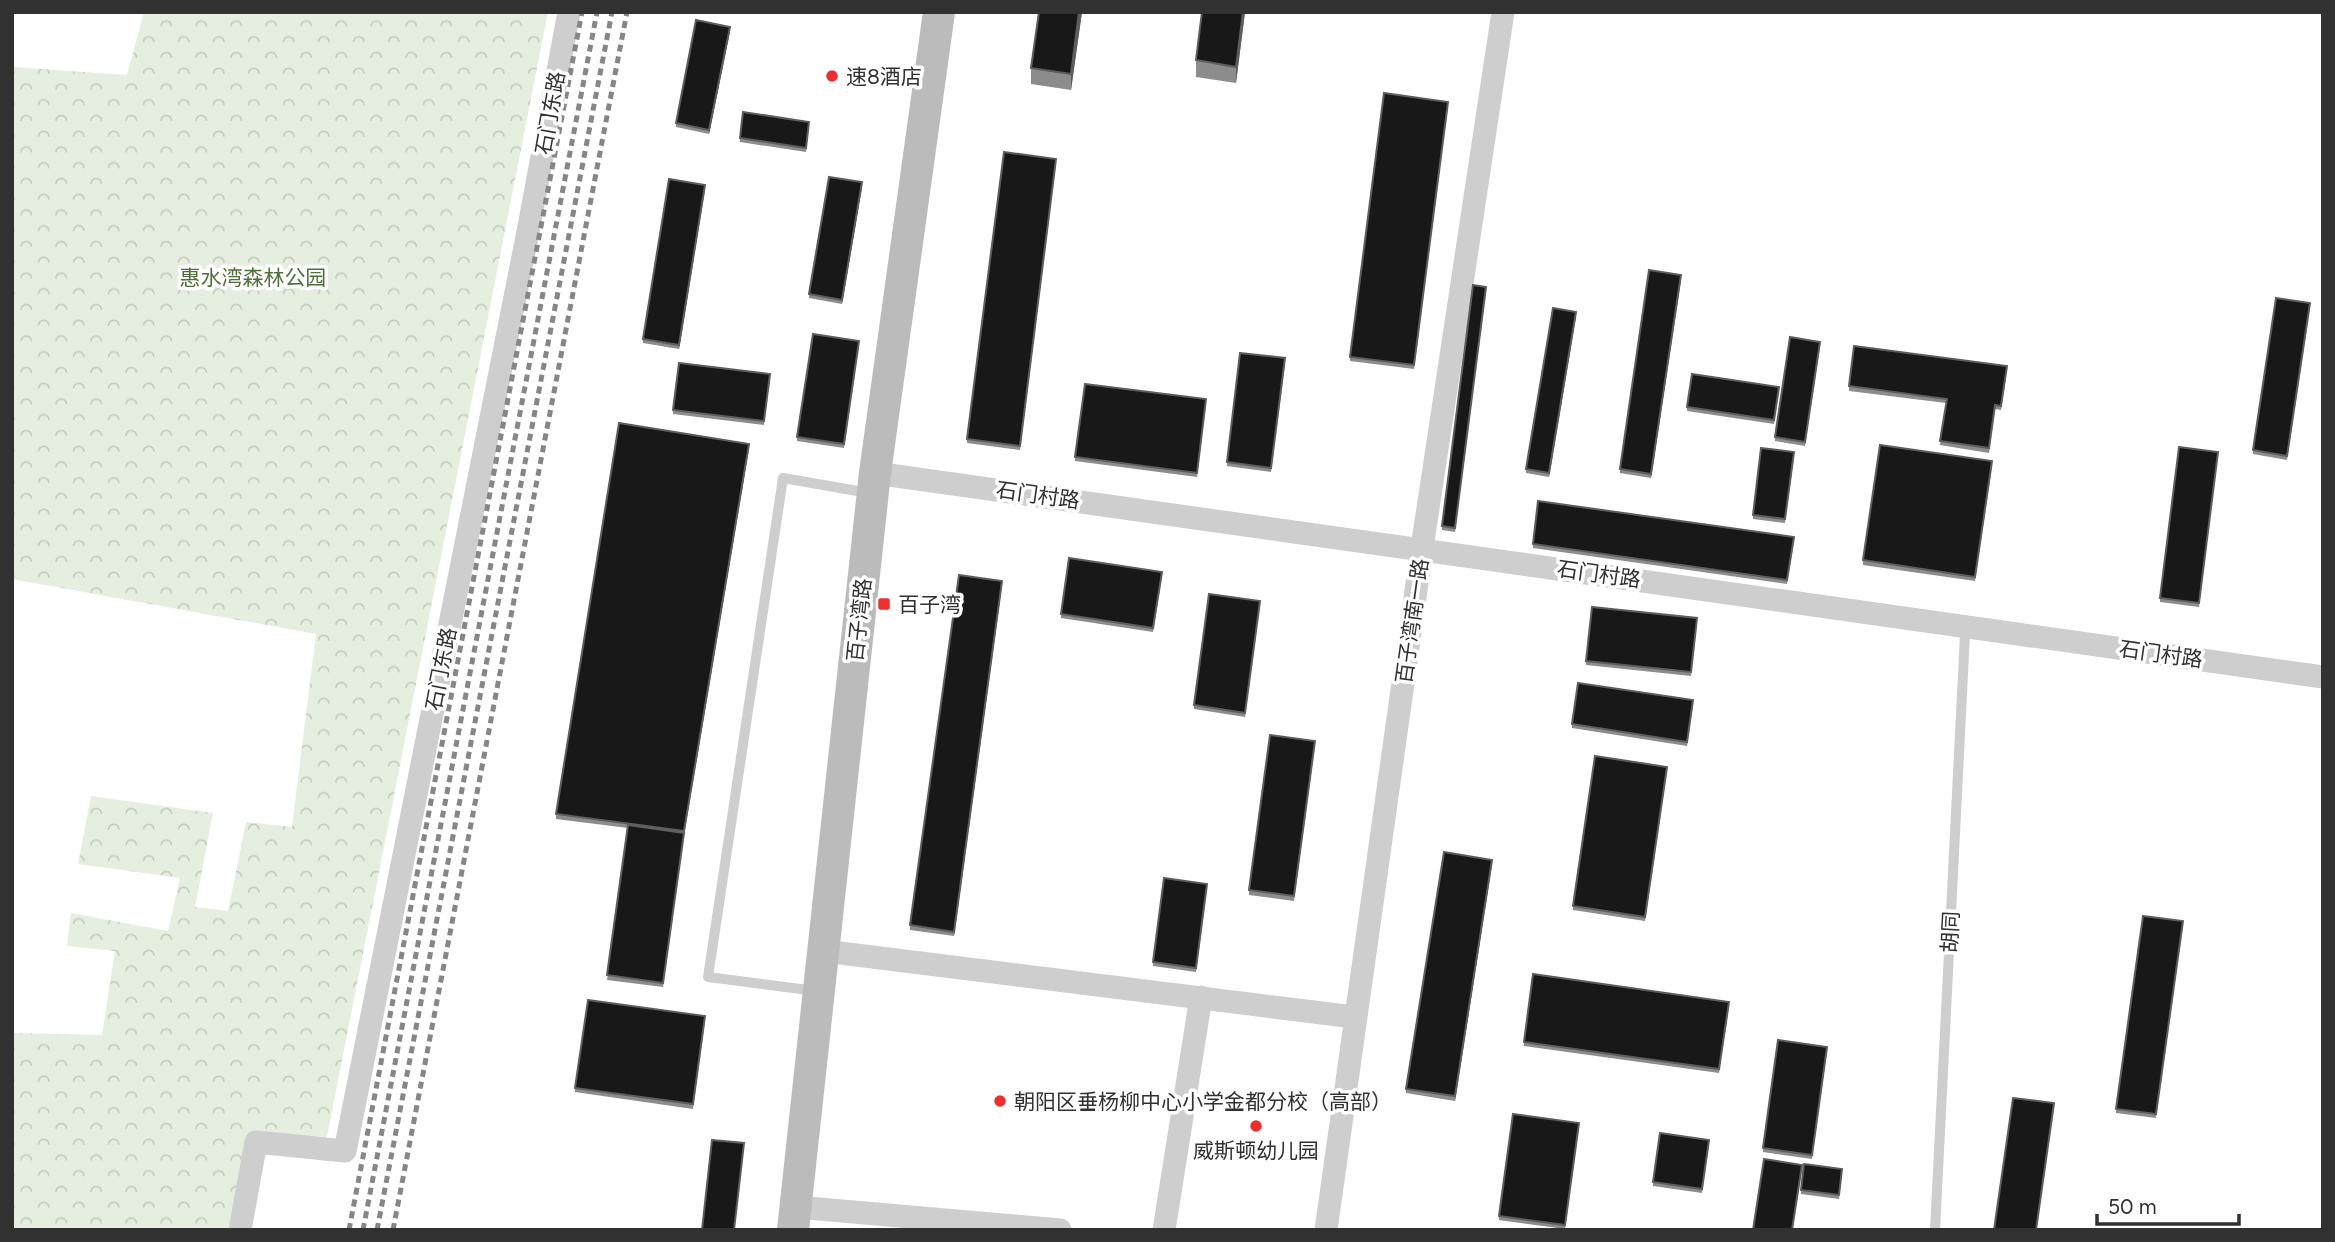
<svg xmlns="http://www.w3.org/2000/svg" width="2335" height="1242" font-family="Figtree,'Noto Sans SC',sans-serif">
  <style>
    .park { fill: url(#park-crowns) }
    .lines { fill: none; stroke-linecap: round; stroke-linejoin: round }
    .lane { stroke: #cecece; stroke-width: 10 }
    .street { stroke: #cecece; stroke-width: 23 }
    .secondary { stroke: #bbb; stroke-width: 32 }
    .rail { stroke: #868686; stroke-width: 5; stroke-dasharray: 7 5; stroke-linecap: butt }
    .wall { fill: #8c8c8c }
    .shaded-wall { fill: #5d5d5d }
    .building { fill: #181818; stroke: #5d5d5d; stroke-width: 2 }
    .poi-dot { fill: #ef2e2d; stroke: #fff; stroke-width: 2.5 }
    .labels { text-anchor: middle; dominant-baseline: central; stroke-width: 7; stroke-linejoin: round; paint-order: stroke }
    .poi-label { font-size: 21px; fill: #313131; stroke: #fff; text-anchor: start }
    .street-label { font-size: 21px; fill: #313131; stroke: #fff }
    .park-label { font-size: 21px; fill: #50703b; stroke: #fff }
  </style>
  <defs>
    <pattern id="park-crowns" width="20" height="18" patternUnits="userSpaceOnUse" patternTransform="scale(1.75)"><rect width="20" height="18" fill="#e6eedf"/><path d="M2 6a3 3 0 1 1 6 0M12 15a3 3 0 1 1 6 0" fill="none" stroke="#c6cdc0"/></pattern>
  </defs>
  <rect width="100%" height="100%" fill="#fff"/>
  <polygon class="park" points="144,12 548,12 327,1137 250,1133 228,1230 12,1230 12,1033 102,1035 115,951 67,946 71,913 168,931 180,878 78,864 91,796 213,813 195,907 228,911 246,822 292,827 316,634 12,579 12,67 127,75"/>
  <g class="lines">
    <g class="lane">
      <polyline points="816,991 708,977 783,478 869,493"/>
      <polyline points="1935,1230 1965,635"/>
    </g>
    <g class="street">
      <polyline points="875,473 2323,677"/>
      <polyline points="824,951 1354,1017"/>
      <polyline points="796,1207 1060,1230"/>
      <polyline points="240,1230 256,1142 345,1151 527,237 569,12"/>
      <polyline points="1164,1230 1201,997"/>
      <polyline points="1326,1230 1422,548 1503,12"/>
    </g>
    <polyline class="secondary" points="793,1230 875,473 939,12"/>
    <g class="rail">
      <polyline points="349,1230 582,12"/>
      <polyline points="363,1230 597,12"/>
      <polyline points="377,1230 612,12"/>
      <polyline points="393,1230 627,12"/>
    </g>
  </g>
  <g class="wall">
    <polygon points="1082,12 1071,90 1031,84 1031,68"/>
    <polygon points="1245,12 1236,83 1196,77 1196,60"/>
    <polygon points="730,31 709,134 676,127 676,123"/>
    <polygon points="1448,106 1414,369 1350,361 1350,357"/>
    <polygon points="809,126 806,152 740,142 740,138"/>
    <polygon points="1056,163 1020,450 967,443 967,439"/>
    <polygon points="862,187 842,304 809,298 809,294"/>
    <polygon points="705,189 679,349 643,343 643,339"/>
    <polygon points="1681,279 1651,478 1620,473 1620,469"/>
    <polygon points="1486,291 1455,532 1442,530 1442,526"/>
    <polygon points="2310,307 2287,460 2253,454 2253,450"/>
    <polygon points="1576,316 1549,477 1526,473 1526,469"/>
    <polygon points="859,345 844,448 797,441 797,437"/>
    <polygon points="1820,346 1805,446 1775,441 1775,437"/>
    <polygon points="1285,363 1271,472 1227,466 1227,462"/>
    <polygon points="2007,370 2001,410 1995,409 1989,453 1940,445 1946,403 1849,391 1849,386"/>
    <polygon points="770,378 764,425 673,414 673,410"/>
    <polygon points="1779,391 1774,424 1687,411 1687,407"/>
    <polygon points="1206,404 1197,477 1075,461 1075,457"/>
    <polygon points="749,448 684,835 663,987 607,980 628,828 556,819 556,814"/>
    <polygon points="2218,452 2199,607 2160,602 2160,598"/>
    <polygon points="1794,457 1785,523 1753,519 1753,515"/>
    <polygon points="1992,466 1975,581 1863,565 1863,560"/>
    <polygon points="1794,541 1787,584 1533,548 1533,544"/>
    <polygon points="1162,576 1153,632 1061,618 1061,614"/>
    <polygon points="1002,585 954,936 910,930 910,925"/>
    <polygon points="1260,605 1245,717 1194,709 1194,705"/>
    <polygon points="1697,623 1691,676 1586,665 1586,661"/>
    <polygon points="1693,705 1687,746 1572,728 1572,724"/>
    <polygon points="1315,745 1294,901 1249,895 1249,890"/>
    <polygon points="1667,771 1645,921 1573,910 1573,906"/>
    <polygon points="1492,864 1455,1101 1406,1093 1406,1089"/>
    <polygon points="1207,888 1196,972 1153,966 1153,962"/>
    <polygon points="2183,925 2156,1118 2116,1113 2116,1109"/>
    <polygon points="1729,1006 1719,1073 1524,1046 1524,1042"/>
    <polygon points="705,1020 693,1109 575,1092 575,1088"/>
    <polygon points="1827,1051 1812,1159 1763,1152 1763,1148"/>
    <polygon points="1579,1127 1565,1229 1499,1220 1499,1216"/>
    <polygon points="1709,1144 1702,1193 1653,1186 1653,1182"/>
    <polygon points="1842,1173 1839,1199 1801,1194 1801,1190"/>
  </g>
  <g class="shaded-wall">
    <polygon points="1079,12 1082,12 1071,90 1071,74"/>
    <polygon points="1243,12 1245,12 1236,83 1236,67"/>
    <polygon points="730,27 730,31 709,134 709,130"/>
    <polygon points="862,182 862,187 842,304 842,300"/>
    <polygon points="705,185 705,189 679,349 679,345"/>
    <polygon points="1681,275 1681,279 1651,478 1651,474"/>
    <polygon points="1576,312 1576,316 1549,477 1549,473"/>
    <polygon points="749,444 749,448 684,835 684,831"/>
    <polygon points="1002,581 1002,585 954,936 954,932"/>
    <polygon points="1492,860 1492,864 1455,1101 1455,1096"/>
  </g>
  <g class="building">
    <polygon points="1039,12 1079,12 1071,74 1031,68"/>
    <polygon points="1202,12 1243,12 1236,67 1196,60"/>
    <polygon points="696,20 730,27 709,130 676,123"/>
    <polygon points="1384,93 1448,102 1414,365 1350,357"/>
    <polygon points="743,112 809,122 806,148 740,138"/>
    <polygon points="1004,152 1056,159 1020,446 967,439"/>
    <polygon points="829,177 862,182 842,300 809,294"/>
    <polygon points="669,179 705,185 679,345 643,339"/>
    <polygon points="1649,270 1681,275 1651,474 1620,469"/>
    <polygon points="1473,285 1486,287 1455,528 1442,526"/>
    <polygon points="2276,298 2310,303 2287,456 2253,450"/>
    <polygon points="1553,308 1576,312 1549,473 1526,469"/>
    <polygon points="813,334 859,341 844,444 797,437"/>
    <polygon points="1790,337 1820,342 1805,442 1775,437"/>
    <polygon points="1854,346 2007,366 2001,406 1995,405 1989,448 1940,441 1947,399 1849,386"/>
    <polygon points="1240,353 1285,358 1271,468 1227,462"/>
    <polygon points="679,363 770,374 764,421 673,410"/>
    <polygon points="1692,374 1779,387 1774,420 1687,407"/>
    <polygon points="1085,384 1206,399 1197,473 1075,457"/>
    <polygon points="619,423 749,444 684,831 556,814"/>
    <polygon points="1880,445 1992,461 1975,577 1863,560"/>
    <polygon points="2179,447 2218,452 2199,603 2160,598"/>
    <polygon points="1761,448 1794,452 1785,519 1753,515"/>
    <polygon points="1538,501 1794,537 1787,580 1533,544"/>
    <polygon points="1069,558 1162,572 1153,628 1061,614"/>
    <polygon points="959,575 1002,581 954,932 910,925"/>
    <polygon points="1209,594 1260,601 1245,713 1194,705"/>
    <polygon points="1592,607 1697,618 1691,672 1586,661"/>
    <polygon points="1578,683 1693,700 1687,742 1572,724"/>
    <polygon points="1270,735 1315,741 1294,896 1249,890"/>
    <polygon points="1595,756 1667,767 1645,917 1573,906"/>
    <polygon points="628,825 684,833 663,983 607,975"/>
    <polygon points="1444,852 1492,860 1455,1096 1406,1089"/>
    <polygon points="1164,878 1207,884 1196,968 1153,962"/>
    <polygon points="2143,916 2183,921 2156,1114 2116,1109"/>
    <polygon points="1533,974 1729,1002 1719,1069 1524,1042"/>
    <polygon points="588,1000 705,1016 693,1104 575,1088"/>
    <polygon points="1778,1040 1827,1047 1812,1155 1763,1148"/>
    <polygon points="2013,1098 2054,1103 2036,1230 1994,1230"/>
    <polygon points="1513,1114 1579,1123 1565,1225 1499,1216"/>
    <polygon points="1660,1133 1709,1140 1702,1189 1653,1182"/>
    <polygon points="712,1140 744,1143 734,1230 702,1230"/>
    <polygon points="1764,1159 1802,1165 1792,1230 1753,1230"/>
    <polygon points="1804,1164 1842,1169 1839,1195 1801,1190"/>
  </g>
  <g class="poi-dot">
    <circle cx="832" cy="76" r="7"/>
    <rect x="877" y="597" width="14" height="14" rx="3.5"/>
    <circle cx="1000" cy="1101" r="7"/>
    <circle cx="1256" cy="1126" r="7"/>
  </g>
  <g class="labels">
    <g class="poi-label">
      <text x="846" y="76">速8酒店</text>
      <text x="898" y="604">百子湾</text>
      <text x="1014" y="1101">朝阳区垂杨柳中心小学金都分校（高部）</text>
      <text x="1256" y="1150" text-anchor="middle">威斯顿幼儿园</text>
    </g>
    <g class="street-label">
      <text transform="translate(550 113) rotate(-80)">石门东路</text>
      <text transform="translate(1038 495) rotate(8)">石门村路</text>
      <text transform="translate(1599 574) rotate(8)">石门村路</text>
      <text transform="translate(859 620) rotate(-84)">百子湾路</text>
      <text transform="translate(1412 621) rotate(-82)">百子湾南一路</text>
      <text transform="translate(2161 654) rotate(8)">石门村路</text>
      <text transform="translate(441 669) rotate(-79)">石门东路</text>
      <text transform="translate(1950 932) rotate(-87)">胡同</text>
    </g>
    <g class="park-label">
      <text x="253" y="277">惠水湾森林公园</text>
    </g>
  </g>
  <rect width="2335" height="1242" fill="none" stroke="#313131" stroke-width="28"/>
  <path d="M2097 1214v10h142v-10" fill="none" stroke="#313131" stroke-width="3.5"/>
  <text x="2108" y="1214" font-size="21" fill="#313131" stroke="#ffffff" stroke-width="5" paint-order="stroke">50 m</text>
</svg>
